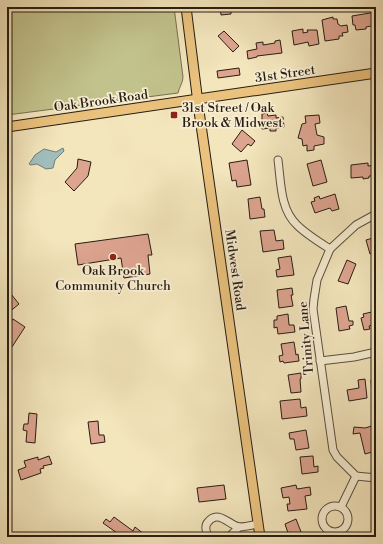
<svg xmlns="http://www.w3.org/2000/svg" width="383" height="544" font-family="'Libre Bodoni',serif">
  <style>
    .green { fill: #c2c28c; stroke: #75704f }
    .water { fill: #a0bdbb; stroke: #707d77 }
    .building { fill: #dda490; stroke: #281d12 }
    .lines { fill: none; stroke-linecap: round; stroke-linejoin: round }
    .minor-casing { stroke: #5b4f3c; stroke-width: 9 }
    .major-casing { stroke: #281d12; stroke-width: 11 }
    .minor { stroke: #f7eed3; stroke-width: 7 }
    .major { stroke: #eac27e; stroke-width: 9 }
    .poi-dot { fill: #8f2418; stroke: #f7eed3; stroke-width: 1.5 }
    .labels { text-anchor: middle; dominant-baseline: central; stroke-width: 3.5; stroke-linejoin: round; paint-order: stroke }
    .street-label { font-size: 13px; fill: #281d12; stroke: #f7eed3 }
    .poi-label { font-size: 13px; fill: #281d12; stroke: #f7eed3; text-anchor: start }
  </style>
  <rect width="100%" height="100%" fill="#f3e5bc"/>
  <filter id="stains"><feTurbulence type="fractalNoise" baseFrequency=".005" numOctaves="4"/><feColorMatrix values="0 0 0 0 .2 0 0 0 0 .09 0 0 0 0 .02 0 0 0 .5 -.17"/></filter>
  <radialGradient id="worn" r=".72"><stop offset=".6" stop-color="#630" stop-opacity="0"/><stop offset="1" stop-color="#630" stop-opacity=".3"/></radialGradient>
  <path class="green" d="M7 7H174L183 77C183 83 179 87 178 93L7 115Z"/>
  <polygon class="water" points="63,148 64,151 55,160 53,168 46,169 37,164 31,165 29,164 35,155 44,149 56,152"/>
  <g class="building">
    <polygon points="220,7 231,7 231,14 221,15"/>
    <polygon points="376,12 376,25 366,27 366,29 356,30 355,25 353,25 352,16"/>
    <polygon points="333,17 333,19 337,19 338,24 341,26 347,25 348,32 342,33 343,36 339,36 339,39 325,41 322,20"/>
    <polygon points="303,29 303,33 308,32 307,30 317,30 319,44 309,46 308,42 294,45 292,31"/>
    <polygon points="224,31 239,46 233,52 218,36"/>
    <polygon points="280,40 282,53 257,56 257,57 248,59 247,51 257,49 256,43 263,42 263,45 275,43 275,41"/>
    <polygon points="239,68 240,75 218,78 217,71"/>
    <polygon points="267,113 268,116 276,115 276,118 283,117 284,127 276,128 276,131 270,131 270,128 262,129 262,114"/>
    <polygon points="319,115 320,123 315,124 317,135 324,137 324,144 314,146 314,150 307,151 307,145 303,146 302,139 298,138 302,124 306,123 305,116"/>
    <polygon points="242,130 255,141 251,146 248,144 241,152 232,144"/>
    <polygon points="78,159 91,162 88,176 74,191 65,182 77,168"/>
    <polygon points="247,160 251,185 237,187 236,180 232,181 229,163"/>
    <polygon points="321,160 327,182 313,186 307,164"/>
    <polygon points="368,163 368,166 376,165 376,176 369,176 369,178 363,179 363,177 351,178 351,165"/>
    <polygon points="335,194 339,209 332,211 330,208 315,213 311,202 315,201 314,198 319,196 320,199"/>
    <polygon points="260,197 262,209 264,209 265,217 250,219 248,199"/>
    <polygon points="274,230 276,241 283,240 284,249 263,252 260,231"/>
    <polygon points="148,234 152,255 148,255 150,274 124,278 121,258 78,265 75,244"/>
    <polygon points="373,238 374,242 376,242 376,252 370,254 366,240"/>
    <polygon points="291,256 294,275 277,277 276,270 280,269 278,258"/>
    <polygon points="347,260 356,264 348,284 338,281"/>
    <polygon points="292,288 293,295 291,295 293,306 279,308 277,290"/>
    <polygon points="7,289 19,304 8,313 7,311"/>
    <polygon points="346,306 349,321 353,321 353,325 349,326 350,329 339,331 336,308"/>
    <polygon points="376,311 376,324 369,326 370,329 364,330 361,318 364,317 363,314"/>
    <polygon points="288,314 289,325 294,325 295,332 278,334 277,327 274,328 274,320 277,320 277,316"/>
    <polygon points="13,319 25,327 8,353 7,328"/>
    <polygon points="294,342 296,355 298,354 299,361 284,363 283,361 280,362 279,356 283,355 281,344"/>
    <polygon points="301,373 301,379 300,379 301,392 291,393 288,375"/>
    <polygon points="365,379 367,398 349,401 347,390 359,388 358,380"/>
    <polygon points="376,379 376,395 372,395 371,380"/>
    <polygon points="300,399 301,408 306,407 307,416 282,419 280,401"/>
    <polygon points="29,413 37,414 35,443 26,442 27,431 23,430 24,424 28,424"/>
    <polygon points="98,421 99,435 104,435 105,442 91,444 88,422"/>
    <polygon points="375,425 376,431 376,451 365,454 360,433 353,434 354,427 365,428"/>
    <polygon points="306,430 309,448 296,450 294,439 290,439 289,433"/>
    <polygon points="49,456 52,464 43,466 44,468 40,469 41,473 21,480 18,470 26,467 24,461 38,457 38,460"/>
    <polygon points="313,456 314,467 318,466 318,472 302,474 300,457"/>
    <polygon points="224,485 226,499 199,502 197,488"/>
    <polygon points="296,485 297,489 310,487 311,495 305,496 307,509 288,511 287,504 290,504 289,497 283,498 281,488"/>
    <polygon points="114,517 133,531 135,527 144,534 142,537 114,537 117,533 103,523 106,519 110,522"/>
    <polygon points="296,519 303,537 293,537 291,532 288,533 285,524"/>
  </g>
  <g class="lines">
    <defs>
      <g id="minor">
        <path d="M278 160C281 182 280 209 297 225 306 234 319 242 330 249"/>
        <polyline points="376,214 356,225 330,249 317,280 314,299 313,309 333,450 337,457 356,476 376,478"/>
        <polyline points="320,361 354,357 376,352"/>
        <polyline points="7,451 7,456"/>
        <circle cx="335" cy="519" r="13"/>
        <polyline points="341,507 356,476"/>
        <path d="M208 537C206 532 204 526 208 522 218 509 229 525 239 527 245 527 253 525 258 524"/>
        <polyline points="229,537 239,527"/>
      </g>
      <g id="major">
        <polyline points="186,7 199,111 260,537"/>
        <polyline points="7,127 376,73"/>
      </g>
    </defs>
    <use href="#minor" class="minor-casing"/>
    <use href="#major" class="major-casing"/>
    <use href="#minor" class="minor"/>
    <use href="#major" class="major"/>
  </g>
  <g class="poi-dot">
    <rect x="170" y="111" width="8" height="8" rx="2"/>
    <circle cx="113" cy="257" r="4"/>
  </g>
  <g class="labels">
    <g class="street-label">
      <text transform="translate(285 74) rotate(-8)">31st Street</text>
      <text transform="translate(101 101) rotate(-8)">Oak Brook Road</text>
      <text transform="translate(235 270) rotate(82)">Midwest Road</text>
      <text transform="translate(306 338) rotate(-95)">Trinity Lane</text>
    </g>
    <g class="poi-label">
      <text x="182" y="108">31st Street / Oak<tspan x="182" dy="15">Brook &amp; Midwest</tspan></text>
      <text x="113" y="271" text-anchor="middle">Oak Brook<tspan x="113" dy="15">Community Church</tspan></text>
    </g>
  </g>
  <rect width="383" height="544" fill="none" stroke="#f3e5bc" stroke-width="24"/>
  <rect x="8" y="8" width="367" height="528" fill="none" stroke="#281d12" stroke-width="2"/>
  <rect x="12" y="12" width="359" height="520" fill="none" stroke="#281d12"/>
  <rect width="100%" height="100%" filter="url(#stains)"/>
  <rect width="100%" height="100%" fill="url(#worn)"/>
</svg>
